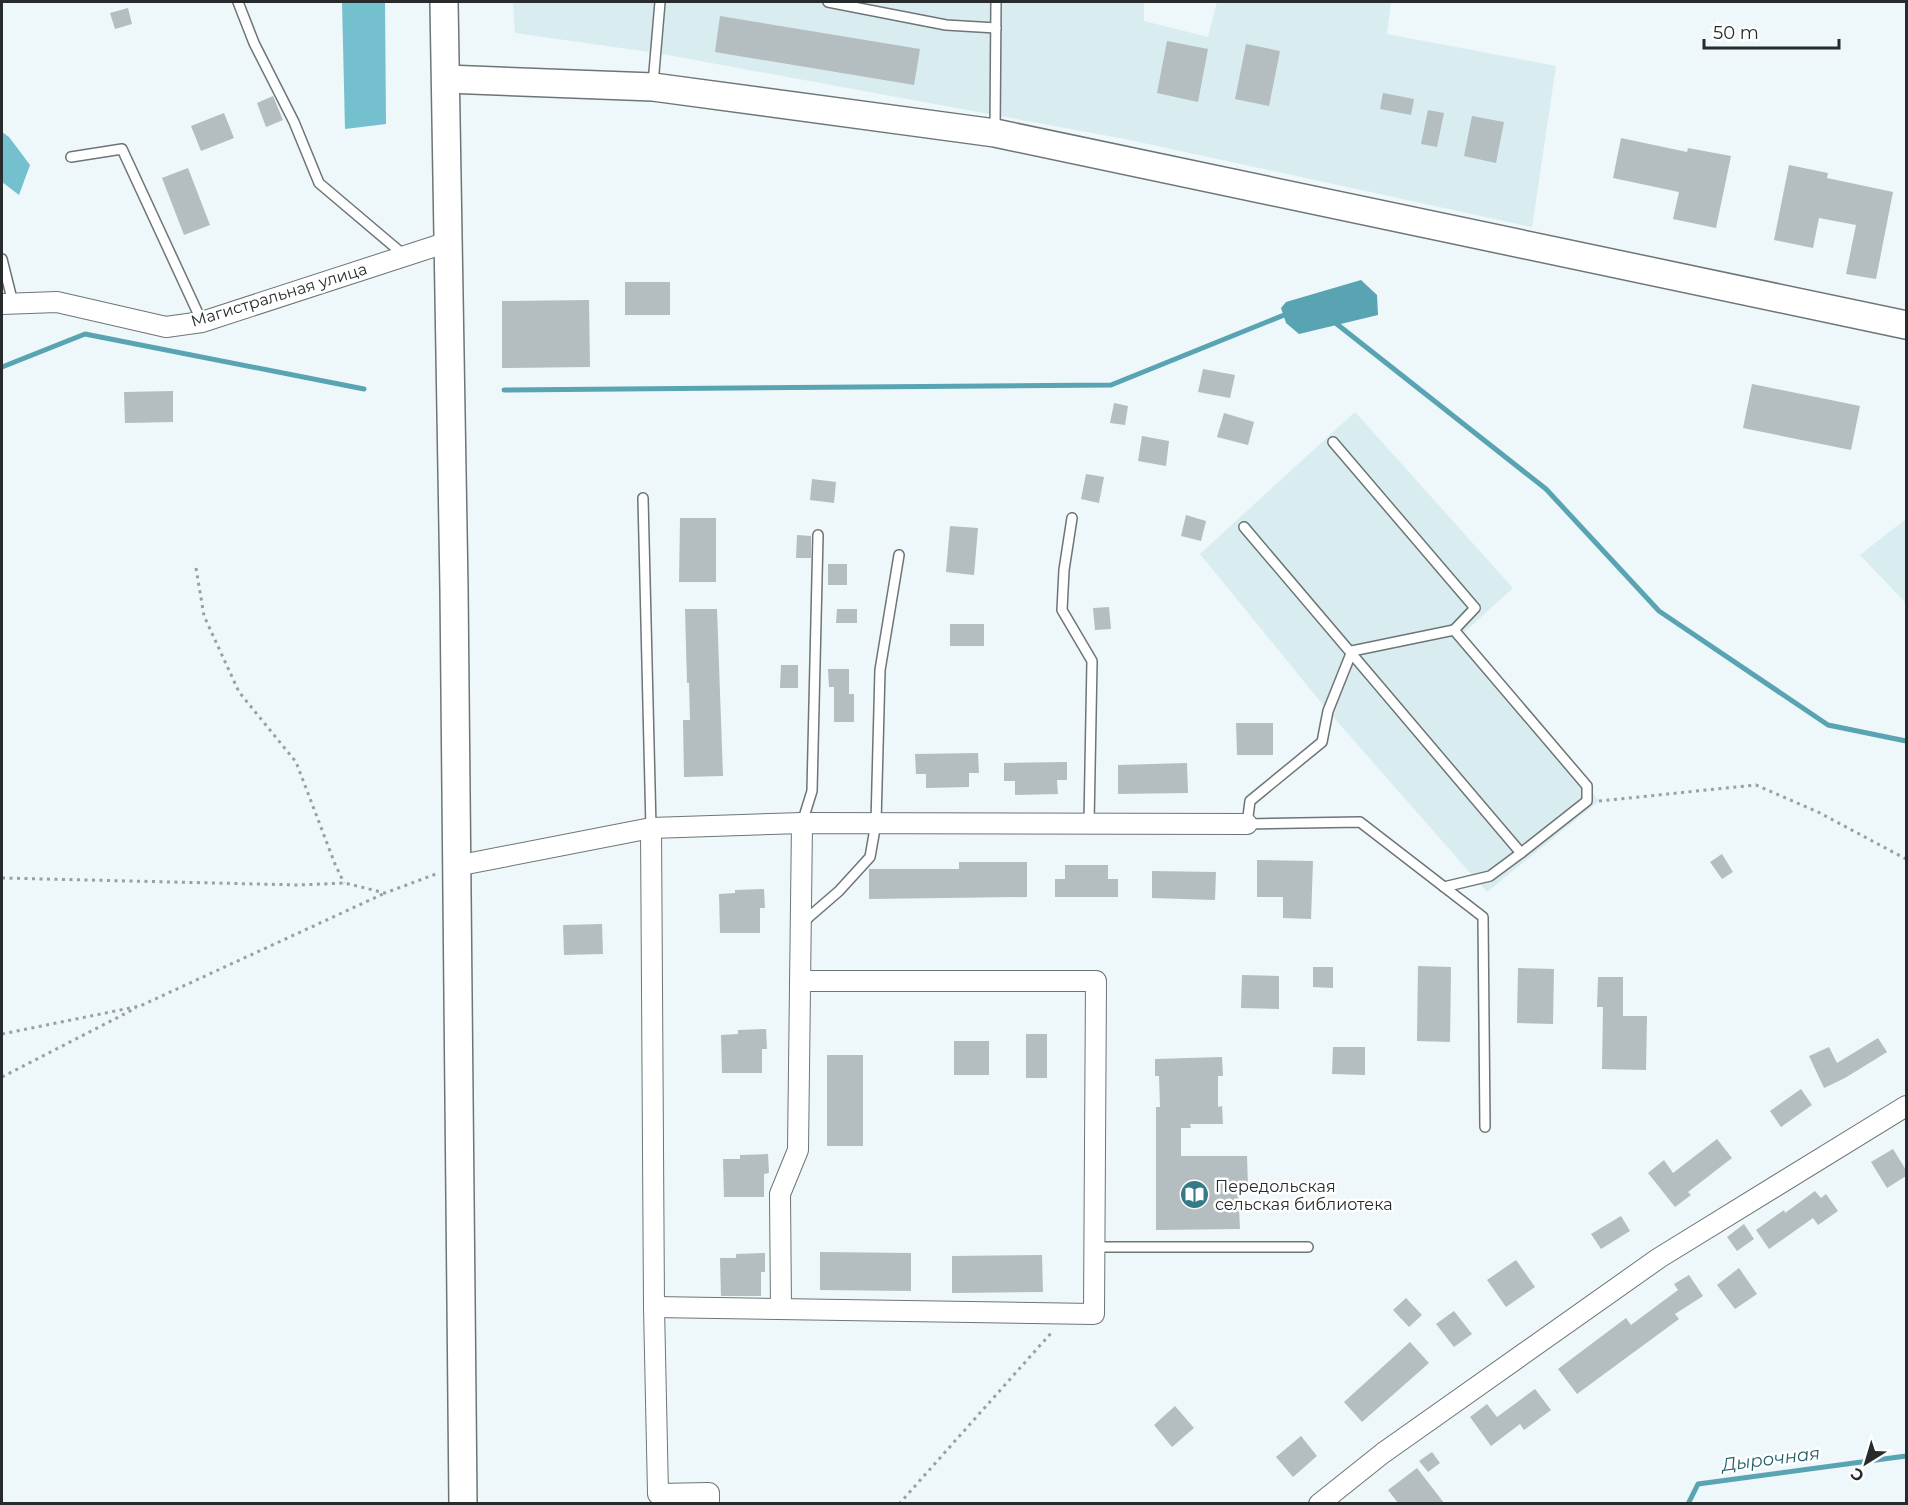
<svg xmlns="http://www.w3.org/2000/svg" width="1908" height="1505" font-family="Montserrat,sans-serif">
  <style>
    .built { fill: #d9ecef }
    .forest { fill: #74c0ce }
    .water { fill: #59a4b2 }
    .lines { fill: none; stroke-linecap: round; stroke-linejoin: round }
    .stream { stroke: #59a4b2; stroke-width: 5 }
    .building { fill: #b4bdbf }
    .lane-casing { stroke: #6d7577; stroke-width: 12 }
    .street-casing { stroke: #6d7577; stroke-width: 22 }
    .secondary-casing { stroke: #6d7577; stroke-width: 30 }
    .path { stroke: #99a0a1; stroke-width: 3; stroke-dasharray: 3 4.5; stroke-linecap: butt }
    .lane { stroke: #fff; stroke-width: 9 }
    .street { stroke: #fff; stroke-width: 20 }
    .secondary { stroke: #fff; stroke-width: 27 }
    .labels { text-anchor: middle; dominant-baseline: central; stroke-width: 5; stroke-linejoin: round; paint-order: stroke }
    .street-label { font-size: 16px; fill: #272b2b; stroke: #fff }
    .poi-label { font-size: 16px; fill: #272b2b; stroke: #fff; text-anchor: start }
    .water-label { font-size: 18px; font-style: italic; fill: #215f6a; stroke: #fff }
  </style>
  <rect width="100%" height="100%" fill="#eef7f9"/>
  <g class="built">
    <polygon points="513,2 1144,2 1144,21 1208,37 1217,2 1391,2 1387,34 1556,66 1532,227 1125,139 657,53 515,33"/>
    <polygon points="1355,412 1513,588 1461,635 1599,801 1487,892 1328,711 1200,554"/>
    <polygon points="1906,519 1906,603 1860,555"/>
  </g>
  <g class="forest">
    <polygon points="342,2 385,2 386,124 345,129"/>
    <polygon points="2,132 9,137 30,165 19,195 2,182"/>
  </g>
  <polygon class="water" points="1361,280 1377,295 1378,315 1299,334 1286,323 1281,308 1286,302"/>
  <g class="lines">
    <g class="stream">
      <polyline points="1333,321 1546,489 1659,611 1828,725 1906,741"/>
      <polyline points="2,367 85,334 364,389"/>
      <polyline points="504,390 1111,385 1289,313"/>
      <polyline points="1688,1504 1698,1484 1906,1456"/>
    </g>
  </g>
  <g class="building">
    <polygon points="128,8 132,24 115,29 110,13"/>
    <polygon points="720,16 920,49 914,85 715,52"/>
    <polygon points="1167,41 1208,49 1198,102 1157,93"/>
    <polygon points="1246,44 1280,51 1269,106 1235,99"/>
    <polygon points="1383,93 1414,99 1411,115 1380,109"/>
    <polygon points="273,96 283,120 266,127 257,103"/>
    <polygon points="1428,110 1444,113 1437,147 1421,144"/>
    <polygon points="224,113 234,138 201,151 191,126"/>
    <polygon points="1472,116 1504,122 1496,163 1464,156"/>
    <polygon points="1621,138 1687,152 1688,148 1731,156 1716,228 1673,219 1679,192 1613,178"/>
    <polygon points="1789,165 1828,173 1827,178 1893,192 1876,279 1846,274 1856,225 1819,218 1813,248 1774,240"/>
    <polygon points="188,168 210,225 184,235 162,178"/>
    <rect x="625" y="282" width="45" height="33"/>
    <polygon points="589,300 590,367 502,368 502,301"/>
    <polygon points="1203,369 1235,375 1230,398 1198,392"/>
    <polygon points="1752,384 1860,406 1851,450 1743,428"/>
    <polygon points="173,391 173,422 125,423 124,392"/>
    <polygon points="1114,403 1128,406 1125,425 1110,423"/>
    <polygon points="1224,413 1254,422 1248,445 1217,437"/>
    <polygon points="1142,436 1169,441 1166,466 1138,461"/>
    <polygon points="1086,474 1104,477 1099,503 1081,499"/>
    <polygon points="812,479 836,482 834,503 810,500"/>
    <polygon points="1186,515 1206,521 1201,541 1181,536"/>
    <polygon points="680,518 716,518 716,582 679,582"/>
    <polygon points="950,526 978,528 974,575 946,572"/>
    <polygon points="797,535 811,536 811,558 796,558"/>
    <rect x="828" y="564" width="19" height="21"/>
    <polygon points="1109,607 1111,629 1095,630 1093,608"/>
    <polygon points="685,609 717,609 723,776 684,777 683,720 690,720 689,683 687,683"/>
    <polygon points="837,609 857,609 857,623 836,623"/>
    <rect x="950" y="624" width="34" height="22"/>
    <polygon points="781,665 798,665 798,688 780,688"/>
    <polygon points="828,669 849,669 849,694 854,694 854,722 834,722 834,687 829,687"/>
    <polygon points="1236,723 1273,723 1273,755 1237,755"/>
    <polygon points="978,753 979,773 969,773 969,787 926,788 926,774 916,774 915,754"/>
    <polygon points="1067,762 1067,780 1057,780 1058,794 1015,795 1015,781 1004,781 1004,763"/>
    <polygon points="1187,763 1188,793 1118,794 1118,765"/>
    <polygon points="1722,854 1733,872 1722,879 1710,862"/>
    <polygon points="1257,860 1313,861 1311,919 1283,918 1283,897 1257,897"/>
    <polygon points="959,862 1027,862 1027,897 869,899 869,869 959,869"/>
    <polygon points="1065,865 1108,865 1108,879 1118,879 1118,897 1055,897 1055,879 1065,879"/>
    <polygon points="1152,871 1216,872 1215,900 1152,898"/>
    <polygon points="764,889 765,908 760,908 760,933 720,933 719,894 735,893 735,890"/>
    <polygon points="602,924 603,954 564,955 563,925"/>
    <polygon points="1418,966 1451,967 1450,1042 1417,1041"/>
    <polygon points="1313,967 1333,967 1333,988 1313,987"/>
    <polygon points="1518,968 1554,969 1553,1024 1517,1023"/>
    <polygon points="1242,975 1279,976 1279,1009 1241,1008"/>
    <polygon points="1598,977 1623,977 1623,1016 1647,1016 1646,1070 1602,1069 1603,1007 1597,1007"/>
    <polygon points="766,1029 767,1049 762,1049 762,1073 722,1073 721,1035 738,1034 738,1030"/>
    <rect x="1026" y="1034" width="21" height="44"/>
    <polygon points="1878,1038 1887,1052 1845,1078 1824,1088 1809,1056 1829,1047 1837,1063"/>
    <rect x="954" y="1041" width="35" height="34"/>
    <polygon points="1333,1047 1365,1047 1365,1075 1332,1074"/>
    <rect x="827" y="1055" width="36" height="91"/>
    <polygon points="1222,1057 1223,1076 1218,1076 1218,1107 1222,1106 1223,1124 1190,1124 1191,1128 1181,1128 1181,1156 1247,1156 1248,1187 1238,1187 1240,1229 1156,1230 1156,1107 1160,1107 1159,1076 1155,1076 1155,1059"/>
    <polygon points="1801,1089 1812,1105 1781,1127 1770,1111"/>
    <polygon points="1717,1139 1732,1158 1688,1192 1691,1195 1675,1207 1648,1173 1664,1160 1673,1173"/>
    <polygon points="1893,1149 1906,1170 1906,1176 1887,1188 1871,1162"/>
    <polygon points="768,1154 769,1173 764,1174 764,1197 724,1197 723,1159 740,1159 740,1155"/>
    <polygon points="1815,1191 1821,1198 1826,1194 1838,1211 1818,1225 1813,1218 1769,1249 1756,1230 1784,1210 1785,1213"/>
    <polygon points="1621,1216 1630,1231 1601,1249 1591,1234"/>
    <polygon points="1744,1224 1754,1239 1737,1251 1727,1237"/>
    <polygon points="820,1252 911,1253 911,1291 820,1290"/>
    <polygon points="765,1253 765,1272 761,1272 761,1296 721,1296 720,1258 736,1258 736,1254"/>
    <polygon points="1042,1255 1043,1292 952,1293 952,1256"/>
    <polygon points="1516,1260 1535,1287 1506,1307 1487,1280"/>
    <polygon points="1739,1268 1757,1294 1735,1309 1717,1285"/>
    <polygon points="1689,1275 1703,1296 1675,1314 1679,1319 1577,1394 1558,1369 1626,1318 1631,1325 1678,1290 1674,1284"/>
    <polygon points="1406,1298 1422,1315 1409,1327 1393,1310"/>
    <polygon points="1454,1311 1472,1334 1454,1347 1436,1324"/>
    <polygon points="1410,1342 1429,1363 1362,1422 1344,1402"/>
    <polygon points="1535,1389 1551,1410 1524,1430 1520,1424 1491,1446 1470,1417 1487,1404 1497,1417"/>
    <polygon points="1175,1406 1194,1428 1172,1447 1154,1425"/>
    <polygon points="1301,1436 1317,1456 1293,1477 1276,1457"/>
    <polygon points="1432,1452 1440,1463 1428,1472 1419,1461"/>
    <polygon points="1417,1468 1444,1503 1398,1503 1388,1490"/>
  </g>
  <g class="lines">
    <defs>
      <g id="lane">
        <polyline points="238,2 254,43 294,122 319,183 404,255"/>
        <polyline points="828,2 946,25 996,28"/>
        <polyline points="653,84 660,2"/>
        <polyline points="995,131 996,2"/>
        <polyline points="71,157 122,149 202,322"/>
        <polyline points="2,259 13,303"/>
        <polyline points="1333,442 1475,608 1454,630 1587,786 1587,801 1521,853"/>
        <polyline points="643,498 651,828"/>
        <polyline points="1072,518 1064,570 1062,610 1092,661 1089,823"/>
        <polyline points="1244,527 1521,853 1490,876 1444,887"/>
        <polyline points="1454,630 1352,651 1328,711 1322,742 1250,801 1247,824 1360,822 1483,917 1485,1127"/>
        <polyline points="802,823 812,791 818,535"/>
        <polyline points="802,923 839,891 870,857 876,823 880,670 899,555"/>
        <polyline points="1094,1247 1308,1247"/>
      </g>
      <g id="street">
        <polyline points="2,304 57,302 166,327 202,322 448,242"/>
        <polyline points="651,828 654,1307 658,1494 709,1493 709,1504"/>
        <polyline points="456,866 651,828 802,823 1247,824"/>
        <polyline points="654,1307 1094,1314 1096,981 800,981"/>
        <polyline points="781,1309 780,1194 798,1150 802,823"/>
        <polyline points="1319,1504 1383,1453 1659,1258 1906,1106"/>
      </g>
      <g id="secondary">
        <polyline points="444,2 454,589 463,1504"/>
        <polyline points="446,79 653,87 995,133 1906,325"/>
      </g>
    </defs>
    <use href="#lane" class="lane-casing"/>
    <use href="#street" class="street-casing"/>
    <use href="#secondary" class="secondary-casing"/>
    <g class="path">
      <polyline points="196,568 204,616 239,692 296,762 335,864 344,883"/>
      <polyline points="1599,801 1756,785 1818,812 1906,859"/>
      <polyline points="2,878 299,885 345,883 385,893 436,874"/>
      <polyline points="2,1034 140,1006 383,894"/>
      <polyline points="2,1077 136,1008"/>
      <polyline points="899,1504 1052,1332"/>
    </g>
    <use href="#lane" class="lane"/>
    <use href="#street" class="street"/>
    <use href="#secondary" class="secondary"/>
  </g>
  <defs>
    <symbol id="library-disc" viewBox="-11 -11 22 22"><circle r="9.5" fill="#347a87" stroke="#fff"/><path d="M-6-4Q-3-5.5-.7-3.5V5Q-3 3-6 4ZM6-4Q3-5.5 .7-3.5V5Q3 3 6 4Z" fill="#fff"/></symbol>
  </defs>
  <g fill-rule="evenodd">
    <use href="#library-disc" x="1178" y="1178" width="33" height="33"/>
  </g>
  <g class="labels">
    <g class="street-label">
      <text transform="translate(279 295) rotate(-17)">Магистральная улица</text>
    </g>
    <g class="poi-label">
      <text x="1215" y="1186">Передольская<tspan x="1215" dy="18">сельская библиотека</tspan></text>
    </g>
    <g class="water-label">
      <text transform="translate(1771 1459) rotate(-7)">Дырочная</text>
    </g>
  </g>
  <rect width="1908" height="1505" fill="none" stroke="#272b2b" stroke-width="6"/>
  <g transform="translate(1866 1463) rotate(217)" stroke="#ffffff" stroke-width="4.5" paint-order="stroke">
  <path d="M0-4.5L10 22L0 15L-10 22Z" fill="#272b2b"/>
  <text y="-9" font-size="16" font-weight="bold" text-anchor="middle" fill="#272b2b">С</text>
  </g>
  <path d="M1704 39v9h135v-9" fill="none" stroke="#272b2b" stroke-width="3"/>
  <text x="1713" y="39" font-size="18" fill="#272b2b" stroke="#ffffff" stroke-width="4.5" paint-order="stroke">50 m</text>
</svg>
